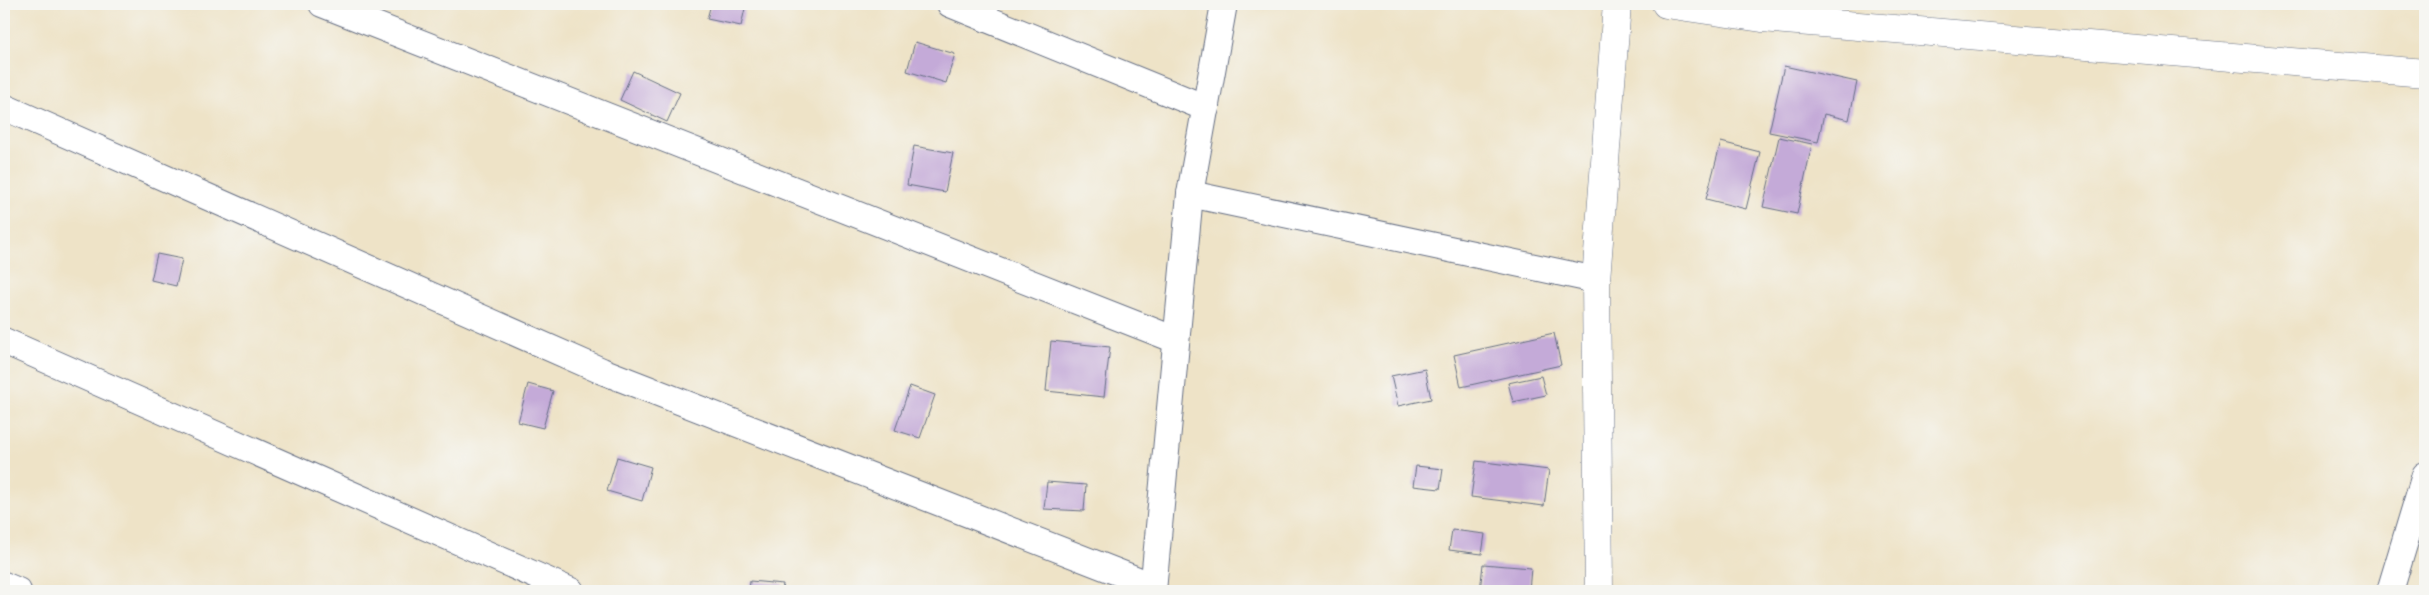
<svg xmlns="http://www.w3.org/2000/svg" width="2429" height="595" font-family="'IM FELL DW Pica',serif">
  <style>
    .building { fill: #c4aad8 }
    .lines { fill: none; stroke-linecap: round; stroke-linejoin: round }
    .street-casing { stroke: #656e83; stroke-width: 28 }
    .secondary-casing { stroke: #656e83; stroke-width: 29 }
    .street { stroke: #fff; stroke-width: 26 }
    .secondary { stroke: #fff; stroke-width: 28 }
  </style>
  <rect width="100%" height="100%" fill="#f6f6f2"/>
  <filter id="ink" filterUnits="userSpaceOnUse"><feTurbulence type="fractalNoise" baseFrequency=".02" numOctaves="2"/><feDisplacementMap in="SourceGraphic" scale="10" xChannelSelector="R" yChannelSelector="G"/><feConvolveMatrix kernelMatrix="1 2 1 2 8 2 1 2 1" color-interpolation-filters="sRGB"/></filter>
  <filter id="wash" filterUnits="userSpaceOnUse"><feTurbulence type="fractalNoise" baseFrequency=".0096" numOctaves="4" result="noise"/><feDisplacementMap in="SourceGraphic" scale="20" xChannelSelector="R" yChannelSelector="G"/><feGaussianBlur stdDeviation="1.12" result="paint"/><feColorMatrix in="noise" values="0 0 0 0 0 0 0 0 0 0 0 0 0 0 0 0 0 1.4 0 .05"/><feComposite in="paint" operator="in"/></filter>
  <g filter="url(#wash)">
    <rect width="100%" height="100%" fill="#eee3c7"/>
    <g id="blocks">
      <g class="building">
        <polygon points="711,4 746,4 741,26 707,19"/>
        <polygon points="915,42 955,54 946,83 907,71"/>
        <polygon points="1784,66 1857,82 1849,120 1824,114 1818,142 1769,132"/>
        <polygon points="633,71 680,93 667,122 620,100"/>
        <polygon points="1779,137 1812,144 1797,214 1763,207"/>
        <polygon points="1721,142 1760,152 1746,209 1706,199"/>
        <polygon points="914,146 953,153 945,192 907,185"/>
        <polygon points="157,254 182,259 176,286 151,280"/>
        <polygon points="1554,333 1561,365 1461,387 1454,355"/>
        <polygon points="1051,341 1110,347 1104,397 1046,391"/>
        <polygon points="1425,369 1431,399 1398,406 1391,376"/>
        <polygon points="1541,376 1546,395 1513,402 1508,383"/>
        <polygon points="528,384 553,391 543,428 518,422"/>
        <polygon points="910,386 935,395 920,438 895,430"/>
        <polygon points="617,457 651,467 642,501 607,491"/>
        <polygon points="1476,461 1549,470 1544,506 1471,497"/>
        <polygon points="1416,466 1443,469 1440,489 1413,486"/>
        <polygon points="1047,482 1086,485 1084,511 1044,509"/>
        <polygon points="1452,530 1485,534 1482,554 1449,550"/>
        <polygon points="1483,564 1531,568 1529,591 1480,591"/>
        <polygon points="750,581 783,584 782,591 749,591"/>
      </g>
    </g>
  </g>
  <g filter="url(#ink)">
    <use href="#blocks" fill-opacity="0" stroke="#656e83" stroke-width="1"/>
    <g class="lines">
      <defs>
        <g id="street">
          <polyline points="322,4 1176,340"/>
          <polyline points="950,4 1206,108"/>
          <polyline points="4,107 602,371 1153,586"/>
          <polyline points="1190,194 1596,280"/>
          <polyline points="4,341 571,591"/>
          <polyline points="4,585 18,591"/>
          <polyline points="1153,591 1190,194 1224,4"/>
          <polyline points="2390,591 2425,475"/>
        </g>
        <g id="secondary">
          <polyline points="1666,4 1762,18 2425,73"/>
          <polyline points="1599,591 1596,280 1617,4"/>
        </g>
      </defs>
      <use href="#street" class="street-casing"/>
      <use href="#secondary" class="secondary-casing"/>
      <use href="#street" class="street"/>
      <use href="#secondary" class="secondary"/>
    </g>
  </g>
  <rect width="2429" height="595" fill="none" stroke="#f6f6f2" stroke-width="20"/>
</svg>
